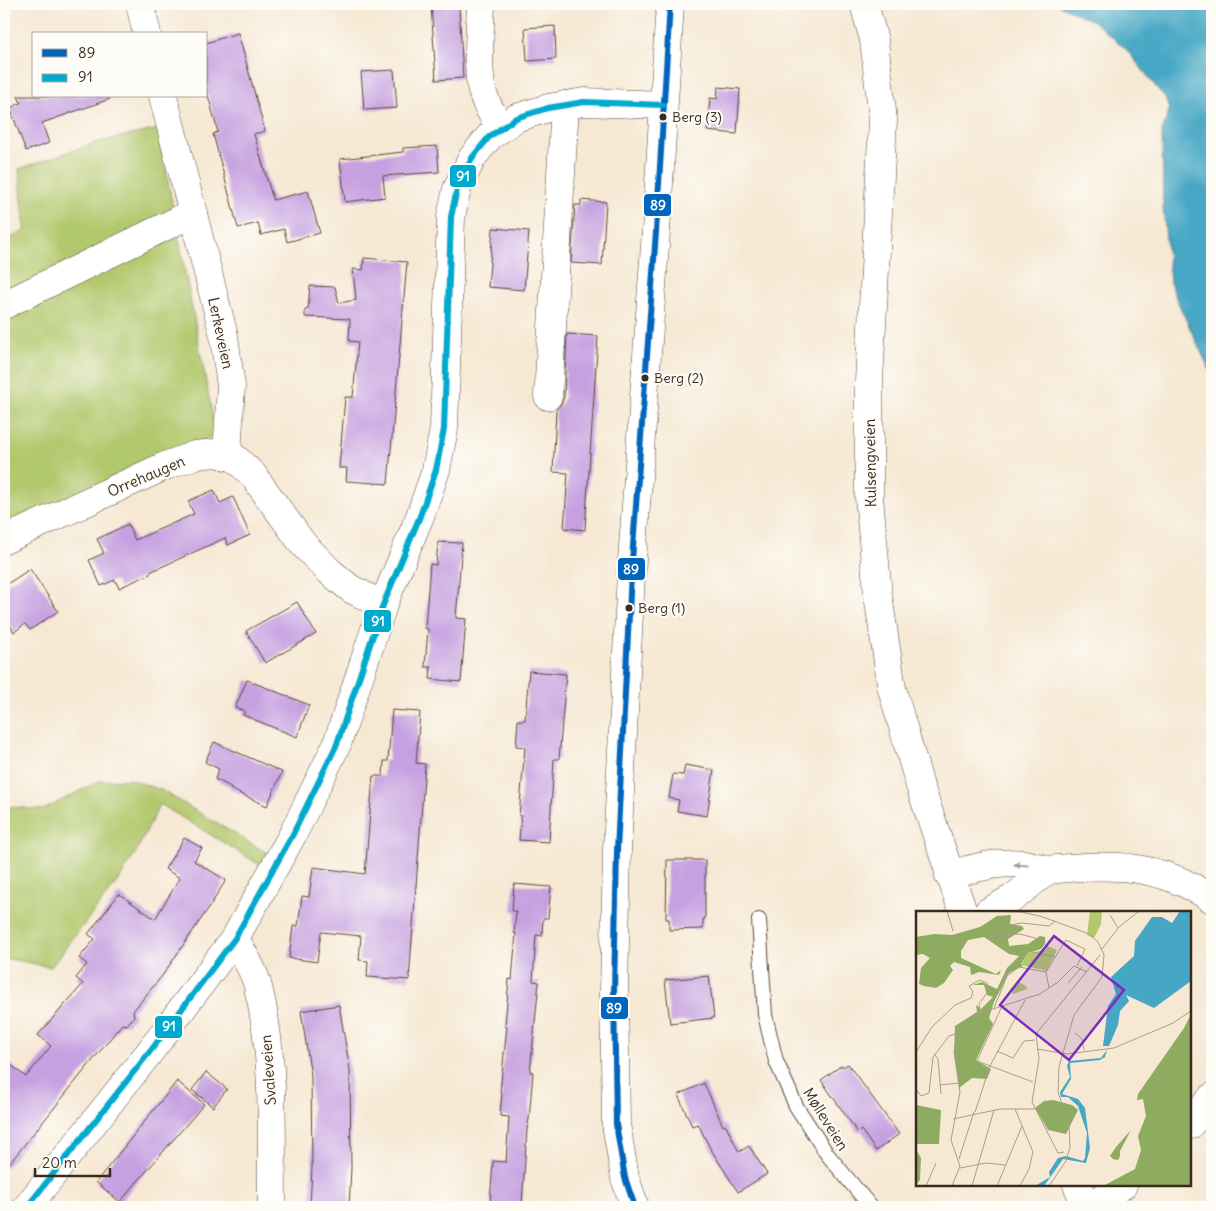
<svg xmlns="http://www.w3.org/2000/svg" width="1216" height="1211" font-family="Delius,sans-serif">
  <style>
    .green { fill: #b2c86d; stroke: #767946 }
    .water { fill: #46a7c5; stroke: #406872 }
    .building { fill: #c6a0e0 }
    .lines { fill: none; stroke-linecap: round; stroke-linejoin: round }
    .lane-casing { stroke: #574639; stroke-width: 16 }
    .street-casing { stroke: #574639; stroke-width: 29 }
    .secondary-casing { stroke: #574639; stroke-width: 29 }
    .lane { stroke: #fff; stroke-width: 14 }
    .street { stroke: #fff; stroke-width: 28 }
    .secondary { stroke: #fff; stroke-width: 28 }
    .bus-1-casing { stroke: #fdfcf7; stroke-width: 10 }
    .bus-2-casing { stroke: #fdfcf7; stroke-width: 10 }
    .bus-1 { stroke: #0065bd; stroke-width: 6 }
    .bus-2 { stroke: #00a9ce; stroke-width: 6 }
    .oneway { fill: #a79f9a }
    .bus-dot { fill: #3b2a1e; stroke: #fdfcf7; stroke-width: 2 }
    .labels { text-anchor: middle; dominant-baseline: central; stroke-width: 4; stroke-linejoin: round; paint-order: stroke }
    .bus-label { font-size: 14px; fill: #3b2a1e; stroke: #fdfcf7; text-anchor: start }
    .street-label { font-size: 15px; fill: #3b2a1e; stroke: #fdfcf7 }
    .inset-road { fill: none; stroke: #ab9c8b; stroke-width: 1 }
    .view { fill: #7b2cbf; fill-opacity: 0.15; stroke: #7b2cbf; stroke-width: 2.5 }
    .inset-edge { fill: none; stroke: #3b2a1e; stroke-width: 2.5 }
    .line-badge { stroke: #fdfcf7; stroke-width: 2 }
    .badge-label { font-size: 14px; text-anchor: middle; font-weight: bold; fill: #fff }
  </style>
  <rect width="100%" height="100%" fill="#fdfcf7"/>
  <filter id="ink" filterUnits="userSpaceOnUse"><feTurbulence type="fractalNoise" baseFrequency=".02" numOctaves="2"/><feDisplacementMap in="SourceGraphic" scale="10" xChannelSelector="R" yChannelSelector="G"/><feConvolveMatrix kernelMatrix="1 2 1 2 8 2 1 2 1" color-interpolation-filters="sRGB"/></filter>
  <filter id="wash" filterUnits="userSpaceOnUse"><feTurbulence type="fractalNoise" baseFrequency=".0096" numOctaves="4" result="noise"/><feDisplacementMap in="SourceGraphic" scale="20" xChannelSelector="R" yChannelSelector="G"/><feGaussianBlur stdDeviation="1.12" result="paint"/><feColorMatrix in="noise" values="0 0 0 0 0 0 0 0 0 0 0 0 0 0 0 0 0 1.4 0 .05"/><feComposite in="paint" operator="in"/></filter>
  <g filter="url(#wash)">
    <rect width="100%" height="100%" fill="#f6e8d3"/>
    <g class="green">
      <polygon points="158,129 216,434 4,539 4,241 25,231 19,169 95,143"/>
      <polygon points="129,779 161,790 272,856 265,868 160,804 136,852 120,878 51,967 4,958 4,806 43,810 99,781"/>
    </g>
    <polygon class="water" points="1057,4 1212,4 1212,375 1180,307 1170,283 1163,207 1162,132 1169,110 1165,98 1126,49 1093,21"/>
    <g id="blocks">
      <g class="building">
        <polygon points="431,4 459,4 463,78 436,80"/>
        <polygon points="555,26 556,59 527,61 525,28"/>
        <polygon points="238,33 265,131 254,134 273,200 308,191 320,233 287,242 284,229 261,235 258,223 238,228 213,134 218,132 206,88 206,43"/>
        <polygon points="394,70 397,108 364,110 361,72"/>
        <polygon points="718,87 740,89 737,134 707,131 710,98 717,99"/>
        <polygon points="18,96 109,96 110,99 42,123 49,143 26,151 10,108 21,103"/>
        <polygon points="437,146 439,172 383,176 385,197 345,202 340,159 403,152 403,148"/>
        <polygon points="581,200 606,202 602,265 571,263 575,205 581,205"/>
        <polygon points="493,228 529,231 524,290 488,287"/>
        <polygon points="364,258 407,262 388,484 346,481 347,468 339,468 345,397 353,397 358,342 349,341 350,319 305,317 305,310 308,309 310,286 335,287 339,303 356,300 353,269 363,270"/>
        <polygon points="567,334 598,336 585,530 564,528 568,473 553,472 556,410 561,404 564,397"/>
        <polygon points="214,490 220,503 233,497 250,535 228,545 225,538 150,572 150,574 119,588 115,580 101,586 89,560 104,553 97,539 128,524 135,540 194,514 188,501"/>
        <polygon points="438,542 462,543 456,618 466,619 461,682 430,679 431,667 425,667 428,629 425,628 430,564 436,565"/>
        <polygon points="30,569 58,611 30,630 25,624 14,632 4,617 4,586"/>
        <polygon points="297,602 316,634 265,663 246,631"/>
        <polygon points="529,671 566,674 559,759 554,759 549,842 519,840 521,816 519,816 525,747 516,746 518,720 525,720"/>
        <polygon points="247,680 309,705 297,737 243,715 245,711 235,708"/>
        <polygon points="392,710 420,712 416,763 425,764 409,980 367,977 368,961 359,960 361,936 321,932 317,962 289,958 293,926 298,926 302,896 309,897 313,867 365,874 373,776 383,776 384,761 388,761"/>
        <polygon points="214,742 282,772 267,806 230,789 231,787 215,779 219,769 205,762"/>
        <polygon points="685,765 714,770 707,816 677,811 679,800 669,798 673,774 683,775"/>
        <polygon points="184,838 202,848 194,861 226,880 210,906 162,976 133,1011 134,1016 127,1025 122,1024 4,1170 4,1059 26,1077 51,1046 38,1035 83,984 76,978 87,964 79,958 95,939 88,934 119,894 155,919 180,878 165,869"/>
        <polygon points="667,860 705,860 705,919 703,919 703,929 669,930 669,919 666,919"/>
        <polygon points="514,884 551,887 548,918 543,918 542,936 536,935 533,981 539,982 530,1072 533,1072 529,1119 527,1129 522,1205 520,1205 520,1207 492,1207 493,1204 490,1203 493,1161 506,1162 509,1117 500,1116 502,1092 500,1092 507,1027 505,1026 509,979 512,980 516,933 514,933 516,911 512,911"/>
        <polygon points="709,976 714,1018 670,1023 665,980"/>
        <polygon points="339,1005 350,1070 351,1168 349,1207 310,1207 312,1167 311,1076 301,1011"/>
        <polygon points="848,1064 899,1134 876,1151 861,1130 858,1133 821,1080 842,1065 843,1067"/>
        <polygon points="206,1072 227,1089 213,1107 192,1090"/>
        <polygon points="177,1081 204,1104 120,1202 96,1182"/>
        <polygon points="704,1083 723,1126 726,1125 739,1152 749,1146 767,1174 738,1192 710,1148 698,1124 692,1126 678,1095"/>
      </g>
    </g>
  </g>
  <g filter="url(#ink)">
    <use href="#blocks" fill-opacity="0" stroke="#574639" stroke-width="1"/>
    <g class="lines">
      <defs>
        <polyline id="lane" points="759,920 765,1015 776,1061 796,1106 827,1154 871,1207"/>
        <g id="street">
          <polyline points="140,4 147,34"/>
          <path d="M481 4C480 31 477 59 481 86 484 102 493 116 501 128"/>
          <polyline points="163,96 224,336 231,386 227,456"/>
          <polyline points="4,305 193,213"/>
          <polyline points="548,396 565,105"/>
          <polyline points="4,540 165,466 195,455 216,453 235,458 253,475 303,544 329,571 351,589 383,605"/>
          <path d="M1048 870C1108 863 1160 863 1212 899"/>
          <path d="M949 876C970 868 1002 861 1024 864 1032 865 1040 868 1048 870L1013 898 988 912"/>
          <path d="M235 938C242 953 253 968 257 983 276 1055 271 1133 272 1207"/>
          <polyline points="1190,1125 1212,1097"/>
          <polyline points="27,1207 152,1049 235,938 293,834 337,744 383,605 420,516 436,470 444,429 451,217 457,189 472,158 489,137 516,118 548,108 584,102 663,105"/>
          <polyline points="635,1207 625,1178 616,1124 614,991 617,850 631,574 656,232 670,4"/>
          <polyline points="1089,1207 1123,1185"/>
        </g>
        <g id="secondary">
          <polyline points="864,4 874,40 883,120 869,381 869,497 878,595 892,689 920,786 963,912"/>
          <polyline points="1077,1185 1087,1207"/>
        </g>
      </defs>
      <use href="#lane" class="lane-casing"/>
      <use href="#street" class="street-casing"/>
      <use href="#secondary" class="secondary-casing"/>
      <use href="#lane" class="lane"/>
      <use href="#street" class="street"/>
      <use href="#secondary" class="secondary"/>
      <defs>
        <polyline id="bus-1" points="635,1207 625,1178 616,1124 614,991 617,850 631,574 656,232 670,4"/>
        <polyline id="bus-2" points="27,1207 152,1049 235,938 293,834 337,744 383,605 420,516 436,470 444,429 451,217 457,189 472,158 489,137 516,118 548,108 584,102 663,105"/>
      </defs>
      <use href="#bus-1" class="bus-1-casing"/>
      <use href="#bus-2" class="bus-2-casing"/>
      <use href="#bus-1" class="bus-1"/>
      <use href="#bus-2" class="bus-2"/>
    </g>
    <defs><path id="oneway-solid" d="M-6-.8H1V-3.2L6.5 0L1 3.2V.8H-6Z" transform="scale(1.25)"/></defs>
    <use class="oneway" href="#oneway-solid" transform="translate(1021 865) rotate(-177)"/>
  </g>
  <g class="bus-dot">
    <circle cx="663" cy="117" r="4.5"/>
    <circle cx="645" cy="378" r="4.5"/>
    <circle cx="629" cy="608" r="4.5"/>
  </g>
  <g class="labels">
    <g class="bus-label">
      <text x="672" y="117">Berg (3)</text>
      <text x="654" y="378">Berg (2)</text>
      <text x="638" y="608">Berg (1)</text>
    </g>
    <g class="street-label">
      <text transform="translate(221 333) rotate(78)">Lerkeveien</text>
      <text transform="translate(870 463) rotate(-91)">Kulsengveien</text>
      <text transform="translate(146 476) rotate(-23)">Orrehaugen</text>
      <text transform="translate(268 1070) rotate(-94)">Svaleveien</text>
      <text transform="translate(826 1119) rotate(58)">Mølleveien</text>
    </g>
  </g>
  <g transform="translate(916 911)">
    <rect width="275" height="275" fill="#f6e8d3"/>
    <path d="M186 0 185 13 178 27 171 24 174 1ZM131 35 141 39 131 60 105 54 112 42 129 39ZM101 70 110 75 115 86 111 78 97 83 94 79Z" fill="#b2c86d"/>
    <path d="M95 4 94 13 106 15 108 18 92 28 93 35 112 33 124 25 129 26V33L125 38 112 42 105 53 107 55 93 62 78 91 73 107 77 113 60 149 75 158 71 168 56 167 43 177 38 141 39 115 61 101 60 94 65 98 77 86 71 84 68 74H57L66 71 81 78 91 57 103 45 93 43 68 26 52 29 45 40V47L80 63 85 59 83 64 63 61 55 64 54 56 38 51 34 55 37 59 28 72 20 77 8 75 3 73 5 57 14 47 7 43 0 44V26L18 23 36 24 64 16 81 5ZM275 78V275H187L219 258 225 239 222 225 230 205 227 188 221 189 222 183 268 117 274 105ZM137 189 156 194 162 199 150 223 132 219 119 197 128 190ZM0 194 25 199 23 233H0ZM215 219 204 240V245L202 249 197 248 194 245 200 236ZM0 238 5 247 4 269 0 274Z" fill="#8dac60"/>
    <path d="M264 0H275V70L238 97 210 84 213 90 204 100 202 114 193 135H187L192 95 200 83 195 66 218 45 219 30 236 6H246L256 12ZM191 139 189 146 184 149 154 152 155 168 146 183 162 188 169 197 174 237 170 252 147 248 128 275H119L134 266 133 261 142 247 150 245 167 250 169 247 171 222 162 195 152 186H145L144 181 154 166 151 155 153 150 185 147Z" fill="#46a7c5"/>
    <path class="inset-road" d="M31 0 37 20M59 0 106 1 127 6 173 23 182 31 188 44 186 66 158 104 143 156 142 181 153 214 154 236 150 250 133 275M194 4 202 17M73 24 104 23 130 30M186 38 203 16 223 0M112 40 139 46M91 41 75 29 76 17 106 12 133 15 139 10M130 61 150 29 169 38 161 55M152 72 166 56M86 95 61 150 117 171M78 97 91 65 103 56 130 61 133 77M159 122 166 128 168 139M121 138 151 143 198 137 257 112 275 100M81 140 97 147 108 130 119 129M0 141 16 116 39 94 55 87 57 81 53 75 64 69 71 72 73 79 63 93 64 102M18 143 22 148 25 183M24 174 43 172M0 178 5 185 13 182 17 146 33 125 40 123M99 198 117 241 113 258 104 275M59 201 74 155 109 89M37 208 84 198H119M148 241 142 242 116 191 123 148 120 123 184 44M43 248 58 201M44 257 70 252 89 254M10 275 20 252M36 275 44 255 35 229 44 181 38 141 42 118 58 104 124 83 142 71 158 55 171 61M56 275 78 199M81 275 106 215"/>
    <path class="view" d="M138 25 208 79 153 149 84 94Z"/>
    <rect width="275" height="275" class="inset-edge"/>
  </g>
  <g class="line-badge">
    <rect x="449" y="164" width="28" height="24" rx="5" fill="#00a9ce"/>
    <rect x="643" y="193" width="29" height="24" rx="5" fill="#0065bd"/>
    <rect x="617" y="557" width="29" height="24" rx="5" fill="#0065bd"/>
    <rect x="363" y="609" width="29" height="24" rx="5" fill="#00a9ce"/>
    <rect x="600" y="996" width="29" height="24" rx="5" fill="#0065bd"/>
    <rect x="154" y="1015" width="29" height="24" rx="5" fill="#00a9ce"/>
  </g>
  <g class="badge-label">
    <text x="463" y="181">91</text>
    <text x="658" y="210">89</text>
    <text x="631" y="574">89</text>
    <text x="378" y="626">91</text>
    <text x="614" y="1013">89</text>
    <text x="169" y="1031">91</text>
  </g>
  <rect width="1216" height="1211" fill="none" stroke="#fdfcf7" stroke-width="20"/>
  <rect x="32" y="32" width="175" height="65" fill="#fdfcf7" stroke="#afa8a0"/>
  <rect x="42" y="49" width="25" height="8" fill="#0065bd" stroke="#afa8a0"/>
  <text x="78" y="58" font-size="15" fill="#3b2a1e">89</text>
  <rect x="42" y="74" width="25" height="8" fill="#00a9ce" stroke="#afa8a0"/>
  <text x="78" y="82" font-size="15" fill="#3b2a1e">91</text>
  <path d="M35 1168v8h75v-8" fill="none" stroke="#3b2a1e" stroke-width="2.5"/>
  <text x="42" y="1168" font-size="15" fill="#3b2a1e" stroke="#fdfcf7" stroke-width="4" paint-order="stroke">20 m</text>
</svg>
